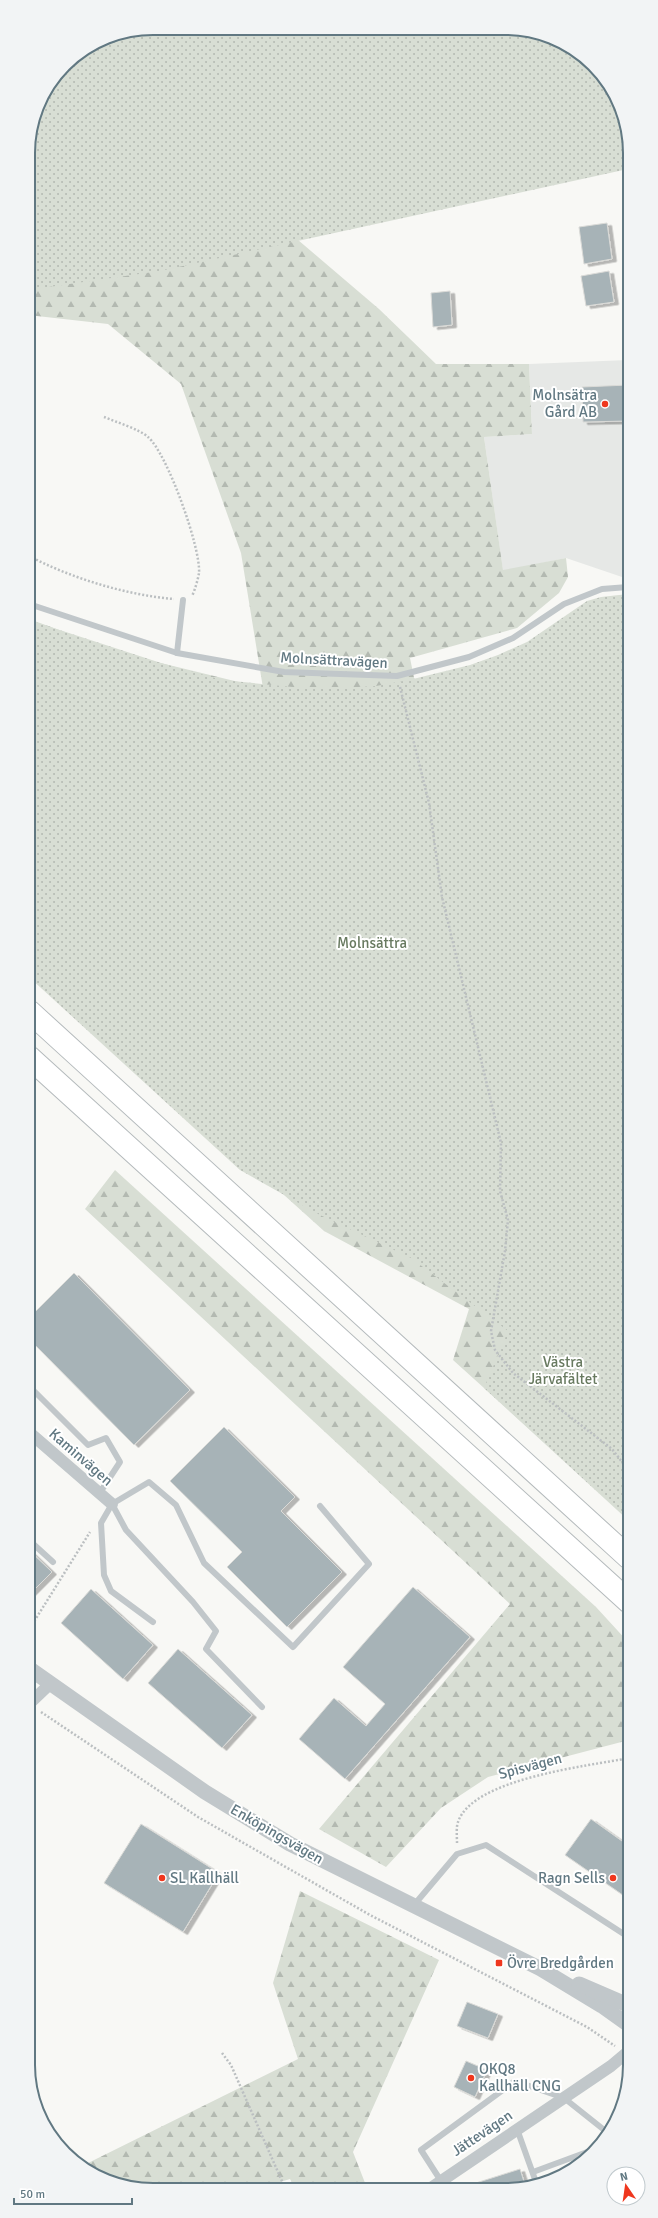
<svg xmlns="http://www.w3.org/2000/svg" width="658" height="2218" font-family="Signika,sans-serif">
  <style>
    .built { fill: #e6e8e6 }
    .forest { fill: url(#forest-firs) }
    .park { fill: url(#park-dots) }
    .building { fill: #a7b3b7; stroke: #dadad7; filter: url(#shadow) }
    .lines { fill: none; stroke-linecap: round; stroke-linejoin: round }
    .motorway-casing { stroke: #b4babc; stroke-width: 24 }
    .path { stroke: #bbbfc1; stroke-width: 2.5; stroke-dasharray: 2 2; stroke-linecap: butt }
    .service { stroke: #c1c7ca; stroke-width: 6 }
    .minor { stroke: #c1c7ca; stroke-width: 12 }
    .tertiary { stroke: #c1c7ca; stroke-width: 15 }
    .motorway { stroke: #fff; stroke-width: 22 }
    .poi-dot { fill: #ef371e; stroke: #fff; stroke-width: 1.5 }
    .labels { text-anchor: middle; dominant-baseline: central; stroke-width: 4; stroke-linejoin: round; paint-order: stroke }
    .poi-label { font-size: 15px; fill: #617882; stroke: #fff; text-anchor: start }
    .street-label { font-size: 15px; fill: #617882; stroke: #fff }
    .park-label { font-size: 15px; fill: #687a60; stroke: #fff }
    .rim { fill: none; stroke: #617882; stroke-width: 2 }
  </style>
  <defs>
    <pattern id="forest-firs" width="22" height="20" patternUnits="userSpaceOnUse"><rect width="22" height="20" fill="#d8ded4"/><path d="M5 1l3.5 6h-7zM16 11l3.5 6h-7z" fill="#b3b9b1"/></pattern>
    <pattern id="park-dots" width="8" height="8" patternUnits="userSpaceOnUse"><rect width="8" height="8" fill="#d8ded4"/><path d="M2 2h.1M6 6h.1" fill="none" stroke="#b3b9b1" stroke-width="1.8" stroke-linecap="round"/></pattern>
    <filter id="shadow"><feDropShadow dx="4.5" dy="2.5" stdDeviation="0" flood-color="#0004"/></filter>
  </defs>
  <rect width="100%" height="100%" fill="#f8f8f5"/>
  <polygon class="built" points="628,360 628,576 622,577 566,558 503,571 484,437 532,434 529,364"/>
  <g class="forest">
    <polygon points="80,54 379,309 436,364 529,364 532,434 484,437 503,570 566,558 568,577 559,593 517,628 410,658 495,1077 629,1519 453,1360 469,1309 324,1231 29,965 29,619 128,655 263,688 241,553 181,384 108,324 28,315 28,145 38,105 65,64"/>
    <polygon points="115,1170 596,1607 629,1643 629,1740 488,1777 441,1808 386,1867 319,1829 510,1604 85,1209"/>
    <polygon points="300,1891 439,1960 353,2152 367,2188 295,2188 290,2179 261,2188 129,2188 97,2177 82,2166 298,2059 273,1983"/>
  </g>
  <g class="park">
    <polygon points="153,28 530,30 568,45 594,65 617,97 628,129 628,169 160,271 28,290 28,145 38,105 65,64 105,37"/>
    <polygon points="628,594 629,1521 484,1388 508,1331 411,1258 320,1215 240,1170 29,977 29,620 161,663 222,680 303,688 339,688 376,686 409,680 470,665 498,655 527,642 587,601 601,597"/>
  </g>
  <g class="building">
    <polygon points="607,223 612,259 584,264 579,227"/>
    <polygon points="609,271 614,302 586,306 581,276"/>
    <polygon points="450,291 452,325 433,327 431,293"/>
    <polygon points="628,385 628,421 583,422 582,387"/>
    <polygon points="74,1273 190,1390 134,1445 30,1340 30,1317"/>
    <polygon points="224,1427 295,1497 281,1511 342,1572 287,1627 227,1567 242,1552 170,1481"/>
    <polygon points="30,1551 52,1572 30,1594"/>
    <polygon points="413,1587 470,1637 345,1779 299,1739 334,1698 366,1726 385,1704 343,1667"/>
    <polygon points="91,1589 153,1645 123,1679 61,1623"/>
    <polygon points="178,1649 252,1715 222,1748 148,1683"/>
    <polygon points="591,1819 629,1846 630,1900 565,1855"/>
    <polygon points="141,1824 219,1873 183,1932 104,1883"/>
    <polygon points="467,2002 498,2014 488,2038 457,2026"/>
    <polygon points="466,2061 487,2070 475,2097 454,2087"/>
    <polygon points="520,2169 526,2188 460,2188"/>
  </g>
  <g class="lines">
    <defs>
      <g id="motorway">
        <polyline points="29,1011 629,1558"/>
        <polyline points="29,1057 629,1602"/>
      </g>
    </defs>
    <use href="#motorway" class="motorway-casing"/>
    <g class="path">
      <polyline points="622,264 628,264"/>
      <path d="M104 417C116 422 139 429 148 437 167 453 201 548 199 573 198 579 195 590 192 596"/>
      <path d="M29 556C71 578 126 595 174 599"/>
      <polyline points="400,687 429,803 442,897 501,1143 500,1191 508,1220 505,1251 491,1331 495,1350 513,1373 612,1449 629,1471"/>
      <polyline points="30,1628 90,1532"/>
      <polyline points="41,1712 198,1817 370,1915 587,2027 615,2046"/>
      <path d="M457 1843C457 1837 456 1827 458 1822 473 1778 589 1766 629 1758"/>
      <polyline points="222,2053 231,2065 285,2188"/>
    </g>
    <g class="service">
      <polyline points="29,604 177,653 284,672 397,676 469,657 513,638 564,604 602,589 628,587"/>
      <polyline points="177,653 183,600"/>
      <polyline points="29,1213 33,1246 29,1250"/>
      <polyline points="32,1389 88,1445 106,1438 120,1462 99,1494"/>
      <polyline points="112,1504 126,1530 193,1602 216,1631 206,1649 262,1707"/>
      <polyline points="30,1541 53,1562"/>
      <polyline points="153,1622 111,1591 104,1575 101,1523 112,1504 149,1482 176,1505 204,1563 293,1647 369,1564 320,1506"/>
      <polyline points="414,1905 457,1854 486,1845 630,1938"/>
      <polyline points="517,2129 537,2185"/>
      <polyline points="533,2172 598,2148"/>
      <polyline points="441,2181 421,2150 515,2081 564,2098 608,2133"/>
    </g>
    <g class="minor">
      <polyline points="30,1433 112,1504"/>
      <polyline points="30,1703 51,1683"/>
      <polyline points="431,2188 611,2066 630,2050"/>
    </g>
    <g class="tertiary">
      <polyline points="30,1669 205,1792 290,1844 541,1969 602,2006 630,2026"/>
      <polyline points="579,1984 630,2006"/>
    </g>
    <use href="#motorway" class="motorway"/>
  </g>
  <g class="poi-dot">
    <circle cx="605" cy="404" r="4"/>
    <circle cx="162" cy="1878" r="4"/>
    <circle cx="613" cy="1878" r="4"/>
    <rect x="495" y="1959" width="8" height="8" rx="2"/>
    <circle cx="471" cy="2078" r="4"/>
  </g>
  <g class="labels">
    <g class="poi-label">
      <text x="597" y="395" text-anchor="end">Molnsätra<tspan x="597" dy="17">Gård AB</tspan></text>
      <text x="170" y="1878">SL Kallhäll</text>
      <text x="605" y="1878" text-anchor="end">Ragn Sells</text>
      <text x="507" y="1963">Övre Bredgården</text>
      <text x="479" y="2069">OKQ8<tspan x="479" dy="17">Kallhäll CNG</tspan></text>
    </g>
    <g class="street-label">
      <text transform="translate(334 660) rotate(3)">Molnsättravägen</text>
      <text transform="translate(81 1457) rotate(41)">Kaminvägen</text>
      <text transform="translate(530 1766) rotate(-15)">Spisvägen</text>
      <text transform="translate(277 1834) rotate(30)">Enköpingsvägen</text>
      <text transform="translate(482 2133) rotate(-34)">Jättevägen</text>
    </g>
    <g class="park-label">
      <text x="372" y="943">Molnsättra</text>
      <text x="563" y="1362">Västra<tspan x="563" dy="17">Järvafältet</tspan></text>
    </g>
  </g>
  <path d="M0 0H658V2218H0ZM153 35H505A118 118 0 0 1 623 153V2065A118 118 0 0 1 505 2183H153A118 118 0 0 1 35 2065V153A118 118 0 0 1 153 35Z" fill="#f2f4f5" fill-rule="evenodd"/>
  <path class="rim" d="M153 35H505A118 118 0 0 1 623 153V2065A118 118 0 0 1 505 2183H153A118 118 0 0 1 35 2065V153A118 118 0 0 1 153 35Z"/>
  <g transform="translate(626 2186) rotate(347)"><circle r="19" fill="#ffffff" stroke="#c0c9cd"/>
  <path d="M0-3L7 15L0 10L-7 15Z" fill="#ef371e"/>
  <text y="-6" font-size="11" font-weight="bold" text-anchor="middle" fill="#617882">N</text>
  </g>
  <path d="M14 2198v6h118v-6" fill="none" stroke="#617882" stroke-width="2"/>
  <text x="20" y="2198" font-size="12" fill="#617882" stroke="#ffffff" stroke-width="3" paint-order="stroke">50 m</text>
</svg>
